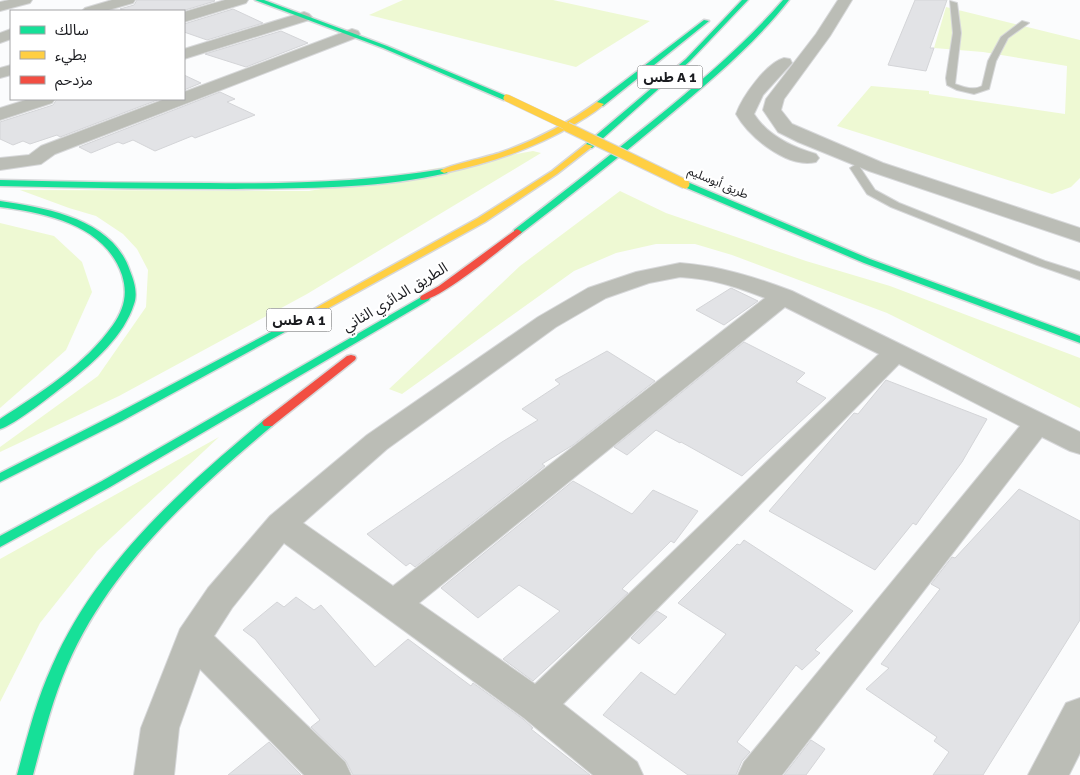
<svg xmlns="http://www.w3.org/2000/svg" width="1080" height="775" font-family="Signika,'Noto Sans Arabic',sans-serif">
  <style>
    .green { fill: #eef9d3 }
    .building { fill: #e2e3e6; stroke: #d4d5d8 }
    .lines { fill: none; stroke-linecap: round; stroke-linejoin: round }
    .lane-casing { stroke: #d7d8da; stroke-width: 2 }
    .street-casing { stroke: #d7d8da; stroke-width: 2 }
    .fast-casing { stroke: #d7d8da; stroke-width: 3 }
    .slow-casing { stroke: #d7d8da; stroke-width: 3 }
    .jam-casing { stroke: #d7d8da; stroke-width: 3 }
    .lane { fill: #bbbdb6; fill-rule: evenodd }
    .street { fill: #bbbdb6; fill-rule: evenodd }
    .fast { fill: #16e098; fill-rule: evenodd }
    .slow { fill: #ffcf43; fill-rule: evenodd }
    .jam { fill: #f24e42; fill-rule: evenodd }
    .slow-bridge-far1-casing { stroke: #d7d8da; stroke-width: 8; stroke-linecap: butt }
    .slow-bridge-casing { stroke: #d7d8da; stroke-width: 11; stroke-linecap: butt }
    .slow-bridge-far1 { stroke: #ffcf43; stroke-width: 7 }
    .slow-bridge { stroke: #ffcf43; stroke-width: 9 }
    .labels { text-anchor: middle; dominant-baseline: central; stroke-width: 4.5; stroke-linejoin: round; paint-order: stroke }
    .far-street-label { font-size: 12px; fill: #1b1c20; stroke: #fff }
    .shield { fill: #fff; stroke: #5f6063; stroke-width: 1 }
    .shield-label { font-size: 14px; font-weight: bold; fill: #1b1c20 }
    .street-label { font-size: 15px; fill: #1b1c20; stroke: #fff }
  </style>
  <rect width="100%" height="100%" fill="#fbfcfd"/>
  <g class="green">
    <polygon points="403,0 553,0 650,21 576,67 369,15"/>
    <polygon points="946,7 1080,40 1080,178 1071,187 1052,194 837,126 871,86 929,91 929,94 1065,114 1067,66 983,52 934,48"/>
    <polygon points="533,151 541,153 307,294 119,396 0,452 0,447 98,376 146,307 148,270 137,249 123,234 96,216 69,208 20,190 309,191"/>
    <polygon points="620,191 666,213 806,261 890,286 1080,358 1080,408 887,313 732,255 695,244 656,244 616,253 574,271 402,394 389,389 520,266"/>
    <polygon points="0,223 54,236 82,262 92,292 66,350 0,408"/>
    <polygon points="219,437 97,551 40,623 0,702 0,559"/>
  </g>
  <g class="building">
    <polygon points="137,0 214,0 215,1 182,11 127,11 120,9 134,5"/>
    <polygon points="915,0 947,0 930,48 934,48 926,71 888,65"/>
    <polygon points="233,9 263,23 207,40 184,32 184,24"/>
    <polygon points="281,31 308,43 246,67 205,54"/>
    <polygon points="184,75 201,83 184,90"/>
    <polygon points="220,92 235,99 227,102 255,115 195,138 192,136 155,151 133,140 123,144 118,142 91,153 79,147"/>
    <polygon points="57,99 160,99 60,137 57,135 30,144 23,141 13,145 0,139 0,122 53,105"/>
    <polygon points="731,288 758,301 724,325 696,310"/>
    <polygon points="744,342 805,373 796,382 826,398 742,476 681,442 680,443 656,430 627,455 614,447"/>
    <polygon points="607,351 655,381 573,445 542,464 545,466 415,567 410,563 406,566 367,534 502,442 538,420 522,409 560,384 555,380"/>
    <polygon points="886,380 987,419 962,462 923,515 916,525 913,523 875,570 769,511 854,413 858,414"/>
    <polygon points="573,481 632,514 653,490 698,511 674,543 671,541 622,589 628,593 533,681 503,659 560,611 519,585 478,618 441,588"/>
    <polygon points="1019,489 1080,521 1080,620 983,775 933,775 949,752 934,741 937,737 866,689 889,668 881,664 940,589 931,584 952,557 955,558"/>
    <polygon points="744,540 853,611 815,650 820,653 802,670 796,665 737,742 750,752 742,761 736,775 688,775 603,715 641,672 675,695 726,634 678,603 737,544 740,545"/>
    <polygon points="296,597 314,610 321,605 375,667 408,639 471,686 473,683 523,719 533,728 531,729 590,775 353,775 346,761 311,727 320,720 255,639 243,630 277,602 284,607"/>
    <polygon points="657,611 667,617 639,644 631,638"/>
    <polygon points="811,740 825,749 806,775 784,775"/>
    <polygon points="269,742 301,775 228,775"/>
  </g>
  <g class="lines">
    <defs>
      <g id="lane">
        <path d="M950 1 957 3 961 33 955 84C964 87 973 91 982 86L988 61 1001 37 1022 21 1029 23 1008 38 996 61 989 89 974 94 957 90 947 85 946 78 953 33Z"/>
        <polygon points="855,165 859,166 875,190 899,203 1045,261 1080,272 1080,280 1037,265 891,207 867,194 850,168"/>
      </g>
      <g id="street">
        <polygon points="9,0 32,0 30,3 0,11 0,2"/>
        <polygon points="112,0 135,0 133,3 105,11 82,11 85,8"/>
        <polygon points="225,0 248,0 246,3 184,22 184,12"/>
        <polygon points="838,0 852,0 830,36 784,99 781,110 792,124 883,163 1080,228 1080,242 869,171 798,142 778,132 763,110 766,99 816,34"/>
        <polygon points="304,12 309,14 312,17 309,20 184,59 184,49"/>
        <polygon points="11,29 11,39 0,43 0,33"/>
        <polygon points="352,29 358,31 360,34 358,37 55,154 41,164 0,170 0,158 29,155 41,146 165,99 184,99 184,92"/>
        <path d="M784 58 790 59 792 63 763 95 754 114C768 136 792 147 816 154L819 158 816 162C787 169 749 137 736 114 742 97 766 63 784 58Z"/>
        <polygon points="11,65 11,75 0,78 0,68"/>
        <polygon points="29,99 55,99 52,103 0,120 0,108"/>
        <path d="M680 263C720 266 755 277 792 291L1080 432V454L1070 451 1042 437 782 775H738L744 762 1020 426 899 364 563 704 637 762 643 775H593L524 718 284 543 232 608 214 636 345 762 351 775H304L200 669 179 728 174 775H134L141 728 180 629 208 588 270 516 367 435 538 317 588 288 636 272ZM680 277C713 279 734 286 765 298L393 586 303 523 387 449 556 327 606 298 649 283ZM785 307 879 354 535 684 419 603Z"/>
        <polygon points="1080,698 1080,753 1069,775 1028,775 1066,703"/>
      </g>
      <g id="fast">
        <polygon points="255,0 264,0 387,46 511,98 504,100 383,48"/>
        <polygon points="742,0 748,0 690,61 592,148 586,148 586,144 686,59"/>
        <path d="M783 0H789C754 45 709 82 666 118 618 158 570 196 520 234H514V230C561 194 608 157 655 119 700 82 744 45 783 0Z"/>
        <polygon points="704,20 709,21 603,106 597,106 597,102"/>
        <path d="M444 169 448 171 447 173C378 189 306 188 235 189 157 189 78 188 0 186V180C70 182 139 183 209 183 288 184 366 182 444 169Z"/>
        <polygon points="685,181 870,259 1080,336 1080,343 864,263 682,186 682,182"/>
        <path d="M0 201C47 208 113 219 130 271 134 281 138 293 134 304 124 336 94 362 69 382 54 393 15 425 0 429V419C40 393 85 365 113 325 124 309 128 294 122 275 105 225 46 213 0 207Z"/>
        <polygon points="425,295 430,298 429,300 110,487 0,547 0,536 102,481"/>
        <polygon points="290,322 294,323 295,325 294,327 122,421 0,482 0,473 114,415"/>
        <path d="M268 419 274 423 272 426C191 494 110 567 67 666 52 701 43 738 33 775H17C27 738 36 701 52 666 97 564 180 490 264 420Z"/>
      </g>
      <g id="slow">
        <path d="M597 102 604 104C596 112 585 118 575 124 534 149 490 163 444 173L440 171C447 165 489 157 502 152 536 140 568 123 597 102Z"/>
        <polygon points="586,144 593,146 557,174 485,222 294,327 290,328 285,325 478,218 552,171"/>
      </g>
      <g id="jam">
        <path d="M517 229 522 232 520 234C505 246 436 303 421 300L420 298 421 296 439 286Z"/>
        <polygon points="351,355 355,356 356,358 355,360 272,426 264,426 262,423 264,420 347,356"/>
      </g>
    </defs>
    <use href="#lane" class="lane-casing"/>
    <use href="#street" class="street-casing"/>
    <use href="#fast" class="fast-casing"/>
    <use href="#slow" class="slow-casing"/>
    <use href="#jam" class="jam-casing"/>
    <use href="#lane" class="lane"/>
    <use href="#street" class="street"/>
    <use href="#fast" class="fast"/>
    <use href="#slow" class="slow"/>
    <use href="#jam" class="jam"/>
    <defs>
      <polyline id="slow-bridge-far1" points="507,98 570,128"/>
      <polyline id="slow-bridge" points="567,127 685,184"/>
    </defs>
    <use href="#slow-bridge-far1" class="slow-bridge-far1-casing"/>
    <use href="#slow-bridge" class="slow-bridge-casing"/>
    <use href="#slow-bridge-far1" class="slow-bridge-far1"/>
    <use href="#slow-bridge" class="slow-bridge"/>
  </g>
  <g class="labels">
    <g class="far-street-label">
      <text transform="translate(718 183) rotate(23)">طريق أبوسليم</text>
    </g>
    <g class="shield">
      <rect x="637.5" y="65.5" width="65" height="23" rx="4"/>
      <rect x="266.5" y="308.5" width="65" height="23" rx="4"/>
    </g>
    <g class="shield-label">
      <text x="670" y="77">طس A 1</text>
      <text x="299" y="320">طس A 1</text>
    </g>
    <g class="street-label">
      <text transform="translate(395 297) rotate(-31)">الطريق الدائري الثاني</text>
    </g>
  </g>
  <rect x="10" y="10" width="175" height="90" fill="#ffffff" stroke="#a4a4a6"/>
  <rect x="20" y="26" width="25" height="8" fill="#16e098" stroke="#a4a4a6"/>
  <text x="55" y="35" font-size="15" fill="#1b1c20">سالك</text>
  <rect x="20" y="51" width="25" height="8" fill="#ffcf43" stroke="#a4a4a6"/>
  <text x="55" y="60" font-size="15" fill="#1b1c20">بطيء</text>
  <rect x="20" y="76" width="25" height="8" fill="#f24e42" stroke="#a4a4a6"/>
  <text x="55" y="85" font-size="15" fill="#1b1c20">مزدحم</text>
</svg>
